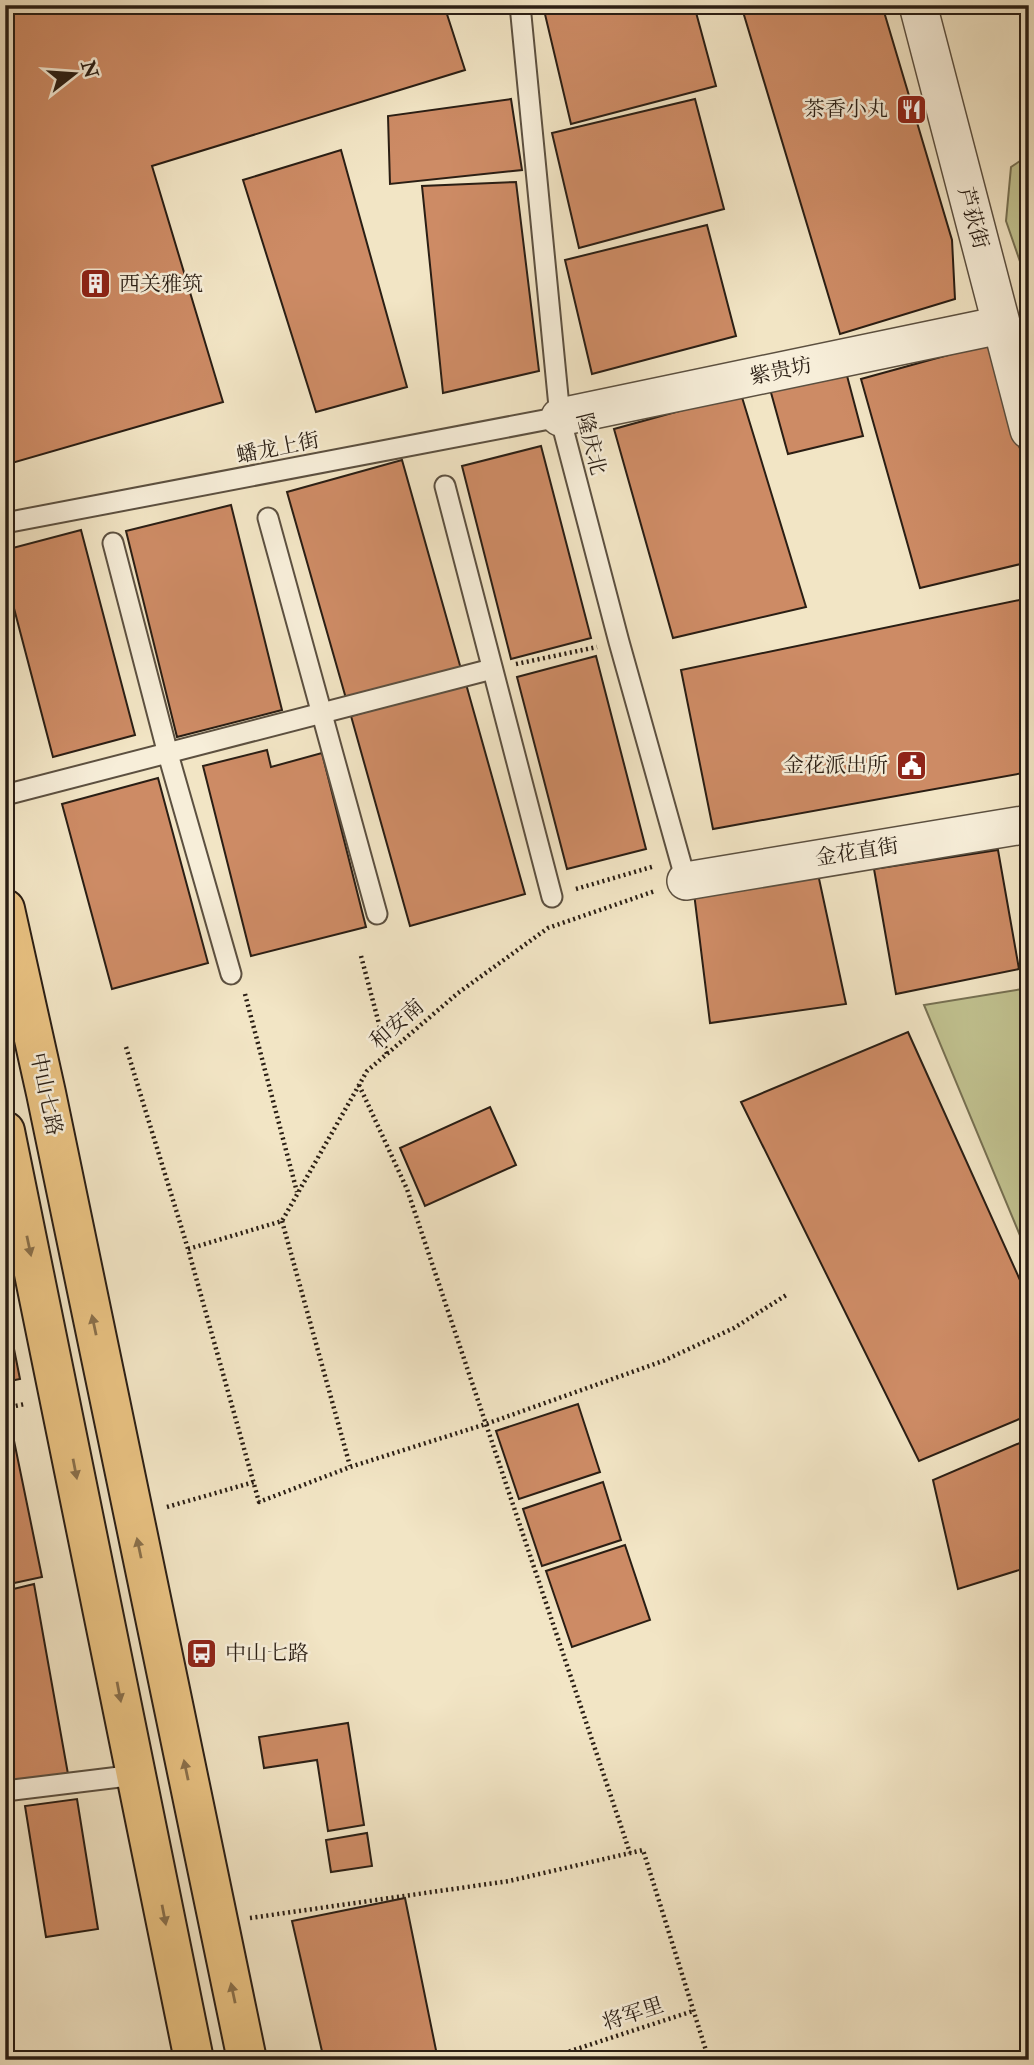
<svg xmlns="http://www.w3.org/2000/svg" width="1034" height="2065" font-family="'IM FELL Double Pica','Noto Serif SC',serif">
  <style>
    .green { fill: #c1c290; stroke: #767052; stroke-width: 2 }
    .building { fill: #cd8b65; stroke: #2a1e14; stroke-width: 2 }
    .lines { fill: none; stroke-linecap: round; stroke-linejoin: round }
    .lane-casing { stroke: #5c5040; stroke-width: 23 }
    .street-casing { stroke: #5c5040; stroke-width: 40 }
    .primary-casing { stroke: #2a1e14; stroke-width: 42 }
    .path { stroke: #2a1e14; stroke-width: 4.5; stroke-dasharray: 2 3.5; stroke-linecap: butt }
    .lane { stroke: #f7eed9; stroke-width: 19 }
    .street { stroke: #f7eed9; stroke-width: 37 }
    .primary { stroke: #e9c282; stroke-width: 38 }
    .oneway { fill: #8a704b }
    .labels { text-anchor: middle; dominant-baseline: central; stroke-width: 5; stroke-linejoin: round; paint-order: stroke }
    .poi-label { font-size: 21px; fill: #2a1e14; stroke: #f7eed9; text-anchor: end }
    .street-label { font-size: 21px; fill: #2a1e14; stroke: #f7eed9 }
  </style>
  <rect width="100%" height="100%" fill="#f2e5c5"/>
  <filter id="stains"><feTurbulence type="fractalNoise" baseFrequency=".00286" numOctaves="4"/><feColorMatrix values="0 0 0 0 .2 0 0 0 0 .09 0 0 0 0 .02 0 0 0 .5 -.17"/></filter>
  <radialGradient id="worn" r=".72"><stop offset=".6" stop-color="#630" stop-opacity="0"/><stop offset="1" stop-color="#630" stop-opacity=".3"/></radialGradient>
  <g class="green">
    <polygon points="1029,155 1029,279 1025,276 1006,221 1011,167"/>
    <polygon points="1029,988 1029,1257 924,1005"/>
  </g>
  <g class="building">
    <polygon points="5,5 444,5 465,70 152,166 223,402 5,465"/>
    <polygon points="562,5 694,5 716,86 571,124 544,10"/>
    <polygon points="741,5 882,5 952,240 955,299 840,334"/>
    <polygon points="511,99 522,170 390,184 388,116"/>
    <polygon points="695,99 724,209 579,248 552,133"/>
    <polygon points="341,150 407,387 316,412 243,180"/>
    <polygon points="516,182 539,371 443,393 422,186"/>
    <polygon points="707,225 736,336 592,374 565,260"/>
    <polygon points="988,344 1029,478 1029,562 920,588 861,379"/>
    <polygon points="846,372 863,436 788,454 770,389"/>
    <polygon points="741,394 806,607 673,638 614,429"/>
    <polygon points="541,446 591,638 511,659 462,466"/>
    <polygon points="402,460 461,669 347,702 287,492"/>
    <polygon points="231,505 282,710 177,737 126,531"/>
    <polygon points="81,530 135,735 53,757 5,574 5,550"/>
    <polygon points="1029,598 1029,772 713,829 681,670"/>
    <polygon points="596,656 646,849 567,869 517,677"/>
    <polygon points="466,684 525,894 410,926 351,716"/>
    <polygon points="267,750 271,767 322,753 366,927 251,956 203,766"/>
    <polygon points="158,778 208,963 112,989 62,804"/>
    <polygon points="998,850 1019,969 896,994 874,869"/>
    <polygon points="818,874 846,1004 710,1023 694,893"/>
    <polygon points="908,1032 1029,1300 1029,1415 919,1461 741,1102"/>
    <polygon points="490,1107 516,1165 425,1206 400,1148"/>
    <polygon points="5,1304 20,1379 5,1382"/>
    <polygon points="578,1404 600,1472 519,1499 496,1431"/>
    <polygon points="12,1431 42,1577 5,1585 5,1433"/>
    <polygon points="1029,1439 1029,1567 958,1589 933,1480"/>
    <polygon points="603,1482 621,1540 542,1566 523,1509"/>
    <polygon points="625,1545 650,1620 572,1647 546,1571"/>
    <polygon points="34,1584 68,1774 5,1786 5,1591"/>
    <polygon points="348,1723 364,1825 328,1831 317,1760 264,1768 259,1737"/>
    <polygon points="77,1799 98,1929 46,1937 25,1806"/>
    <polygon points="367,1833 372,1866 331,1872 326,1840"/>
    <polygon points="405,1898 438,2060 324,2060 292,1921"/>
  </g>
  <g class="lines">
    <defs>
      <g id="lane">
        <polyline points="520,5 560,417 619,642 686,881"/>
        <polyline points="445,486 552,897"/>
        <polyline points="268,518 377,914"/>
        <polyline points="5,523 560,417"/>
        <polyline points="113,543 168,754 231,974"/>
        <polyline points="5,795 492,669"/>
        <polyline points="5,1791 136,1775"/>
      </g>
      <g id="street">
        <polyline points="918,5 1029,430"/>
        <polyline points="560,417 1001,325"/>
        <polyline points="686,881 1029,824"/>
      </g>
      <g id="primary">
        <polyline points="5,909 46,1093 247,2060"/>
        <polyline points="5,1131 194,2060"/>
      </g>
    </defs>
    <use href="#lane" class="lane-casing"/>
    <use href="#street" class="street-casing"/>
    <use href="#primary" class="primary-casing"/>
    <g class="path">
      <polyline points="516,664 597,647"/>
      <polyline points="576,889 655,866"/>
      <polyline points="361,956 387,1054"/>
      <polyline points="245,994 297,1192"/>
      <polyline points="126,1047 188,1249 259,1502 350,1467 486,1424 663,1361 734,1328 788,1294"/>
      <polyline points="359,1085 407,1189 630,1853"/>
      <polyline points="282,1221 350,1466"/>
      <polyline points="188,1249 282,1221 367,1071 458,993 548,928 655,891"/>
      <polyline points="5,1408 25,1404"/>
      <polyline points="167,1507 254,1482"/>
      <polyline points="250,1918 509,1881 643,1850 709,2060"/>
      <polyline points="543,2060 693,2011"/>
    </g>
    <use href="#lane" class="lane"/>
    <use href="#street" class="street"/>
    <use href="#primary" class="primary"/>
  </g>
  <defs><path id="oneway-solid" d="M-6-.8H1V-3.2L6.5 0L1 3.2V.8H-6Z" transform="scale(1.75)"/></defs>
  <g class="oneway">
    <use href="#oneway-solid" transform="translate(29 1246) rotate(78)"/>
    <use href="#oneway-solid" transform="translate(94 1325) rotate(-102)"/>
    <use href="#oneway-solid" transform="translate(75 1469) rotate(79)"/>
    <use href="#oneway-solid" transform="translate(139 1548) rotate(-102)"/>
    <use href="#oneway-solid" transform="translate(119 1692) rotate(79)"/>
    <use href="#oneway-solid" transform="translate(186 1770) rotate(-102)"/>
    <use href="#oneway-solid" transform="translate(164 1915) rotate(79)"/>
    <use href="#oneway-solid" transform="translate(233 1993) rotate(-102)"/>
  </g>
  <defs>
    <symbol id="restaurant-square" viewBox="-11 -11 22 22"><rect x="-9" y="-9" width="18" height="18" rx="4" fill="#8f2418" stroke="#f7eed9"/><path d="M-5-6h1v4h1v-4h1v4h1v-4h1v5L-1.5 .5V6h-2V.5L-5-1ZM5-6V6H3V1.5H1.5Q1.5-4 5-6Z" fill="#fff"/></symbol>
    <symbol id="building-square" viewBox="-11 -11 22 22"><rect x="-9" y="-9" width="18" height="18" rx="4" fill="#8f2418" stroke="#f7eed9"/><path d="M-4-6H4V6H1V3H-1V6H-4ZM-2.5-4.3h1.7v1.8h-1.7ZM.8-4.3h1.7v1.8H.8ZM-2.5-1h1.7V.8h-1.7ZM.8-1h1.7V.8H.8Z" fill="#fff"/></symbol>
    <symbol id="civic-square" viewBox="-11 -11 22 22"><rect x="-9" y="-9" width="18" height="18" rx="4" fill="#8f2418" stroke="#f7eed9"/><path d="M-.6-6.5H3V-4.5H.6V-3L4-1V1h2V6H-6V1h2V-1L-.6-3ZM-1.2 2.5V6h2.4V2.5Z" fill="#fff"/></symbol>
    <symbol id="bus-square" viewBox="-11 -11 22 22"><rect x="-9" y="-9" width="18" height="18" rx="4" fill="#8f2418" stroke="#f7eed9"/><path d="M-5-6H5V4H4V6H2V4H-2V6H-4V4H-5ZM-3.5-4V0h7V-4ZM-3.5 1.2v1.5H-2V1.2ZM2 1.2v1.5H3.5V1.2Z" fill="#fff"/></symbol>
  </defs>
  <g fill-rule="evenodd">
    <use href="#restaurant-square" x="894" y="92" width="35" height="35"/>
    <use href="#building-square" x="78" y="266" width="35" height="35"/>
    <use href="#civic-square" x="894" y="748" width="35" height="35"/>
    <use href="#bus-square" x="184" y="1636" width="35" height="35"/>
  </g>
  <g class="labels">
    <g class="poi-label">
      <text x="888" y="109">茶香小丸</text>
      <text x="119" y="284" text-anchor="start">西关雅筑</text>
      <text x="888" y="765">金花派出所</text>
      <text x="225" y="1653" text-anchor="start">中山七路</text>
    </g>
    <g class="street-label">
      <text transform="translate(973 218) rotate(75)">芦荻街</text>
      <text transform="translate(781 371) rotate(-12)">紫贵坊</text>
      <text transform="translate(591 444) rotate(76)">隆庆北</text>
      <text transform="translate(278 448) rotate(-11)">蟠龙上街</text>
      <text transform="translate(857 852) rotate(-9)">金花直街</text>
      <text transform="translate(397 1024) rotate(-41)">和安南</text>
      <text transform="translate(46 1094) rotate(78)">中山七路</text>
      <text transform="translate(633 2014) rotate(-18)">将军里</text>
    </g>
  </g>
  <rect width="1034" height="2065" fill="none" stroke="#f2e5c5" stroke-width="28"/>
  <rect x="7" y="7" width="1020" height="2051" fill="none" stroke="#2a1e14" stroke-width="3.5"/>
  <rect x="14" y="14" width="1006" height="2037" fill="none" stroke="#2a1e14" stroke-width="2"/>
  <g transform="translate(74 74) rotate(73)" stroke="#f7eed9" stroke-width="5" paint-order="stroke">
  <path d="M0-5L12 26L0 18L-12 26Z" fill="#2a1e14"/>
  <text y="-10" font-size="19" font-weight="bold" text-anchor="middle" fill="#2a1e14">N</text>
  </g>
  <rect width="100%" height="100%" filter="url(#stains)"/>
  <rect width="100%" height="100%" fill="url(#worn)"/>
</svg>
